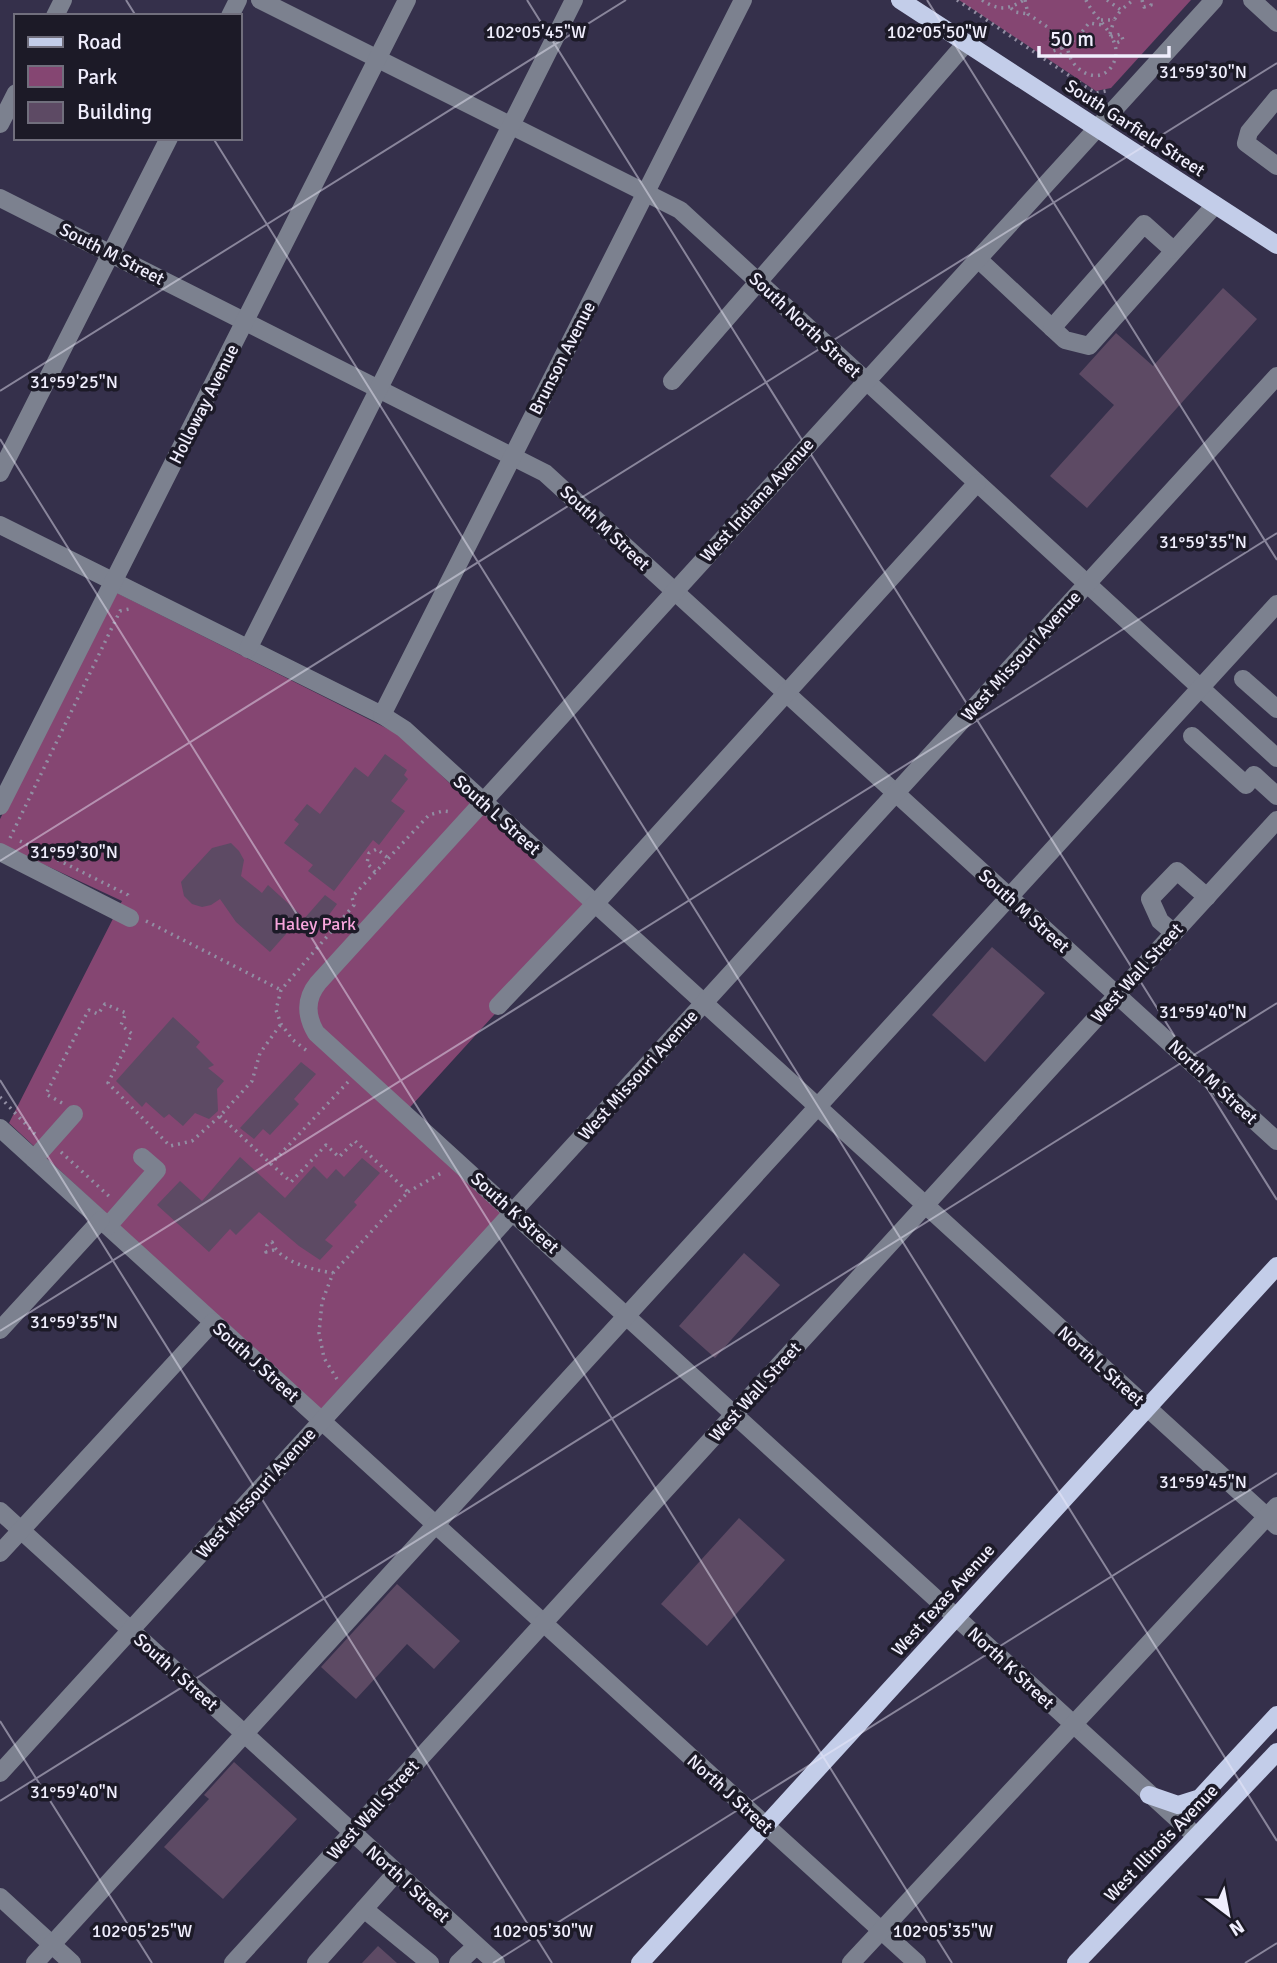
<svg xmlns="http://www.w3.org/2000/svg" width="1277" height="1963" font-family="Signika,sans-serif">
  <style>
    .green { fill: #854672 }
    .building { fill: #5d4a64 }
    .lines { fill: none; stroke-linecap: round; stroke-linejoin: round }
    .path { stroke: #928ea3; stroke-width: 3.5; stroke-dasharray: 2 5; stroke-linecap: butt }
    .minor { stroke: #7c818f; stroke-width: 18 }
    .major { stroke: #c3cde9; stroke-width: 18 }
    .ticks { fill: none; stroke: #f0eefd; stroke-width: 2; stroke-opacity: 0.45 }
    .labels { text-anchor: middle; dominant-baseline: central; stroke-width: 7; stroke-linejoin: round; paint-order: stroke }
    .street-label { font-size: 18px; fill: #f0eefd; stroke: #1c1a27 }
    .park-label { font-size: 18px; fill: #f7a5dc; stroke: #1c1a27 }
    .ticks-label { font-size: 18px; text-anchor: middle; fill: #f0eefd; stroke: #1c1a27; stroke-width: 7; stroke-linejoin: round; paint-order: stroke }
  </style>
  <rect width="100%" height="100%" fill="#35304b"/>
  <g class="green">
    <polygon points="959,0 1191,0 1111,88 1096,91"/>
    <polygon points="117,593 400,735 470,803 595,904 402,1116 505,1213 320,1412 9,1123 122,901 0,844 0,819"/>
  </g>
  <g class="building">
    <polygon points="1223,288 1257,319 1087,508 1050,476 1114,405 1079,374 1116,333 1153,366"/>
    <polygon points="385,754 407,770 404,775 408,779 391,801 405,811 379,845 373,840 334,891 308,871 313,865 284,843 299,824 294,820 307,804 320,814 355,767 368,777"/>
    <polygon points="231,843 239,851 244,860 241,876 262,893 268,885 302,916 270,952 236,922 220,899 211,905 202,907 192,904 184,896 181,882 188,874 212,848"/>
    <polygon points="325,895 337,904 315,934 303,920"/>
    <polygon points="992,947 1045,993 985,1062 932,1015"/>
    <polygon points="173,1017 200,1042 196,1047 214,1065 208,1068 224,1081 217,1089 218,1111 209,1119 195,1113 183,1126 169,1114 164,1118 146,1102 142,1107 116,1081"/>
    <polygon points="301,1062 316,1074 294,1099 299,1104 270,1135 263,1129 254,1139 240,1128"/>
    <polygon points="240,1157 285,1198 314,1166 327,1179 336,1169 344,1177 362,1158 380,1173 354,1202 357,1205 325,1240 333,1246 320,1260 299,1246 259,1212 236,1235 230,1229 209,1252 157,1205 180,1181 202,1201"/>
    <polygon points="744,1253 780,1285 715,1358 679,1326"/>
    <polygon points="739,1518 785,1560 707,1646 661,1604"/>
    <polygon points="397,1584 460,1641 434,1669 407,1644 356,1699 321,1667"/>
    <polygon points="234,1762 297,1819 223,1899 164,1847 209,1799 204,1795"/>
    <polygon points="378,1946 397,1963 362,1963"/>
  </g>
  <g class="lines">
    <g class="path">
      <polyline points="957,0 1089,89 1096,93 1106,91"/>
      <path d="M982 0C999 11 1007 10 1024 0"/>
      <polyline points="1025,0 1028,14 1049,28 1067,53"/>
      <path d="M1086 0C1094 19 1124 38 1114 62 1101 91 1065 68 1068 44L1078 37 1089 23 1102 25"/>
      <polyline points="1107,0 1121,10 1133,0"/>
      <polyline points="1142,0 1144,7 1151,5 1150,0"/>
      <polyline points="1011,8 1015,12 1028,14"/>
      <polyline points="1101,20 1114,20 1121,10"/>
      <polyline points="1110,34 1114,20"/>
      <polyline points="1111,37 1121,34 1123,40 1114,44"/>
      <polyline points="1062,48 1053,51 1056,57 1065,52"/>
      <polyline points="10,838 120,611 129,609"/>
      <polyline points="20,841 128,895 130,898"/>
      <polyline points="375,872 367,863 369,853 377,849 388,858"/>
      <polyline points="146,921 281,990"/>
      <polyline points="306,1050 293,1040 281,1024 276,1010 281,990 354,905 352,897 429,815 443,811 452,812"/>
      <polyline points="0,1097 35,1134"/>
      <polyline points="62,1103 46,1094 87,1013 89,1010 98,1014 105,1004 126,1013 121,1025 132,1034 108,1083 170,1146 192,1141 220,1116 252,1081 260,1053 281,1024"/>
      <polyline points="220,1116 271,1164"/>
      <polyline points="61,1152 112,1199"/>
      <polyline points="408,1192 443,1172"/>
      <path d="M274 1250 266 1252 267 1245 272 1242C279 1262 314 1270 333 1273"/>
      <polyline points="337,1379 324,1358 319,1333 322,1302 333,1273 408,1192 355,1141 339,1157 326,1145 291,1182 271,1164 348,1082"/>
    </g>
    <g class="minor">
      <polyline points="260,0 680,210 1277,758"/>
      <polyline points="1252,0 1277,23"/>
      <polyline points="55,16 63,0"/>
      <polyline points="230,16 238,0"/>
      <polyline points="1277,98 1249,132 1246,143 1277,166"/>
      <polyline points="0,124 16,93"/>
      <polyline points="0,198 545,473 1277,1141"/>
      <polyline points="978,259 1065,340 1089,346 1215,205"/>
      <polyline points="1052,328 1144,224 1173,250"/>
      <polyline points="672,381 966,43"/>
      <polyline points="0,473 169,138"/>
      <polyline points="0,525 382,715 404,729 1277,1526"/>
      <polyline points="248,649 574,0"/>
      <polyline points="1243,679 1277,709"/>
      <polyline points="382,715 743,0"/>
      <polyline points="1192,736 1246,785 1254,775 1277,796"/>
      <polyline points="0,806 407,0"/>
      <polyline points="0,852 130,918"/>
      <polyline points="1174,933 1160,921 1150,899 1177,871 1207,897"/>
      <polyline points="498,1006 595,904 977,483"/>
      <polyline points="0,1128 917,1963"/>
      <polyline points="34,1159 74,1114"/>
      <polyline points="108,1226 157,1170 142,1157"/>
      <polyline points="0,1330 101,1220"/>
      <polyline points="0,1511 496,1963"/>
      <polyline points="0,1553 213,1322"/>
      <polyline points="0,1773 1277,376"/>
      <path d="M1196 1836 316 1033C306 1016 305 999 318 983L1214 0"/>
      <polyline points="0,1897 72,1963"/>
      <polyline points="364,1909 430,1963"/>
      <polyline points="35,1963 1277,604"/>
      <polyline points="233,1963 1277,820"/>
      <polyline points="316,1963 396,1873"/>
      <polyline points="458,1963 476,1946"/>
      <polyline points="851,1963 1277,1506"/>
    </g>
    <g class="major">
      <polyline points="900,0 1277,245"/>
      <polyline points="1149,1795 1178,1805 1200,1798 1277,1715"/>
      <polyline points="640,1963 1277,1266"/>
      <polyline points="1076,1963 1277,1752"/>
    </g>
  </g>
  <path class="ticks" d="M126 0 136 16M527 0 1277 1200M927 0 1277 560M213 138 1277 1841M0 391 626 0M0 439 952 1963M0 861 1277 63M0 1080 552 1963M0 1331 1277 533M0 1721 152 1963M0 1801 1277 1003M493 1963 1277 1473M1245 1963 1277 1943"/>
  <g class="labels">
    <g class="street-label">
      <text transform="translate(1135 128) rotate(33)">South Garfield Street</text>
      <text transform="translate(112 254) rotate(27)">South M Street</text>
      <text transform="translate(805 325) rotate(43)">South North Street</text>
      <text transform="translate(562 358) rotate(-63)">Brunson Avenue</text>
      <text transform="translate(204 404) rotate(-63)">Holloway Avenue</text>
      <text transform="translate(757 500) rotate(-48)">West Indiana Avenue</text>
      <text transform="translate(605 528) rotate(43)">South M Street</text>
      <text transform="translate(1021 656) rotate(-48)">West Missouri Avenue</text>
      <text transform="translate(497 815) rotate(42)">South L Street</text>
      <text transform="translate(1024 911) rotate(42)">South M Street</text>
      <text transform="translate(1137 973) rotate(-48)">West Wall Street</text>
      <text transform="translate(638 1075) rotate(-48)">West Missouri Avenue</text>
      <text transform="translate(1213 1082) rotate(43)">North M Street</text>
      <text transform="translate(515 1213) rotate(42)">South K Street</text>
      <text transform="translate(256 1362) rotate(42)">South J Street</text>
      <text transform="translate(1101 1366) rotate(42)">North L Street</text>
      <text transform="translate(755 1392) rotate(-48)">West Wall Street</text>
      <text transform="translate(256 1493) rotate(-48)">West Missouri Avenue</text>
      <text transform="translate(943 1600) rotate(-48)">West Texas Avenue</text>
      <text transform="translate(1011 1668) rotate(43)">North K Street</text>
      <text transform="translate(176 1672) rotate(42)">South I Street</text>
      <text transform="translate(730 1794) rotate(42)">North J Street</text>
      <text transform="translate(373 1810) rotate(-48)">West Wall Street</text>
      <text transform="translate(1161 1843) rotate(-46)">West Illinois Avenue</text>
      <text transform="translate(408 1884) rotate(42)">North I Street</text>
    </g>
    <g class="park-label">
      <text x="315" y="924">Haley Park</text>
    </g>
  </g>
  <g class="ticks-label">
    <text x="536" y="38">102°05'45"W</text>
    <text x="937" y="38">102°05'50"W</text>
    <text x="1203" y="78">31°59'30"N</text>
    <text x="74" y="388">31°59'25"N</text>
    <text x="1203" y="548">31°59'35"N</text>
    <text x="74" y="858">31°59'30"N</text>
    <text x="1203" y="1018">31°59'40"N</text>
    <text x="74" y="1328">31°59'35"N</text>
    <text x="1203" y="1488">31°59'45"N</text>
    <text x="74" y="1798">31°59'40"N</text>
    <text x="142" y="1937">102°05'25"W</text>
    <text x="543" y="1937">102°05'30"W</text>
    <text x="943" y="1937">102°05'35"W</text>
  </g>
  <rect x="14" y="14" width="228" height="126" fill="#1c1a27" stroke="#716f7d" stroke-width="2"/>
  <rect x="28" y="37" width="35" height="10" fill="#c3cde9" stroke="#716f7d" stroke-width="2"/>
  <text x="77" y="49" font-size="21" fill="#f0eefd">Road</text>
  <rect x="28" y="66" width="35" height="21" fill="#854672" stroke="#716f7d" stroke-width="2"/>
  <text x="77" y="84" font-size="21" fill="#f0eefd">Park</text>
  <rect x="28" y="102" width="35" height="21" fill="#5d4a64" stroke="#716f7d" stroke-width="2"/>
  <text x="77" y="119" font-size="21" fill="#f0eefd">Building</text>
  <g transform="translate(1228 1914) rotate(148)" stroke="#1c1a27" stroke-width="5" paint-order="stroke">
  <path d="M0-5L12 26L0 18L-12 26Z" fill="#f0eefd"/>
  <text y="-10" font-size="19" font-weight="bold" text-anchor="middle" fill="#f0eefd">N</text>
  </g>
  <path d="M1039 46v10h130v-10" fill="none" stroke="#f0eefd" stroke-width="3.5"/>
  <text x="1050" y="46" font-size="21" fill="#f0eefd" stroke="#1c1a27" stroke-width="5" paint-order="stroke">50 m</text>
</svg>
